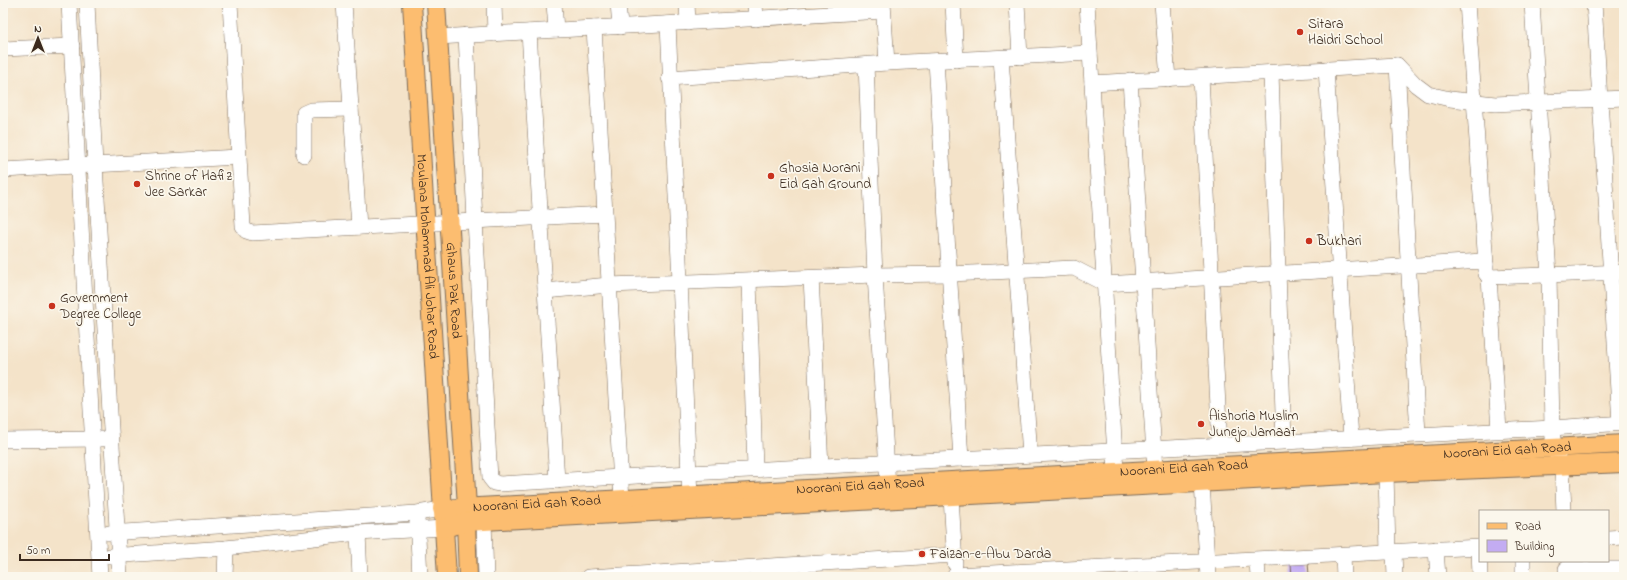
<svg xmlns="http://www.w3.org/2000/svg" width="1627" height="580" font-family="'Indie Flower',sans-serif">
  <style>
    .building { fill: #c3acf2 }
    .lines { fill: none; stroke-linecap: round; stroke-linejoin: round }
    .minor-casing { stroke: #7c6b5a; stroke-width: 16 }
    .major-casing { stroke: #7c6b5a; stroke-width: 20 }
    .minor { stroke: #fff; stroke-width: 15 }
    .major { stroke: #fcbd6f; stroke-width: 18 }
    .poi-dot { fill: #c8321e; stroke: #fbf7ec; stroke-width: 1.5 }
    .labels { text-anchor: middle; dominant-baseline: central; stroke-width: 3.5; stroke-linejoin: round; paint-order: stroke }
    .poi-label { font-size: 14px; fill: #3b2a1e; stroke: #fbf7ec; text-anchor: start }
    .street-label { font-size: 14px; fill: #3b2a1e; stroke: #fbf7ec }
  </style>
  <rect width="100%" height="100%" fill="#fbf7ec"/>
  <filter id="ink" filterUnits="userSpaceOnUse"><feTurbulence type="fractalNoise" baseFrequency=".025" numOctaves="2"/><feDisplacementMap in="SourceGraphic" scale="8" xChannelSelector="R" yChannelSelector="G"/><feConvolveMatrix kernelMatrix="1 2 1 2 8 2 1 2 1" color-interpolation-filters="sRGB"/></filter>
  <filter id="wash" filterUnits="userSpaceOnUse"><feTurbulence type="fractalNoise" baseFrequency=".012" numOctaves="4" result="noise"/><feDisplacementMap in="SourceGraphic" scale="16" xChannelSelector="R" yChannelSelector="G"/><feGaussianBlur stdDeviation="0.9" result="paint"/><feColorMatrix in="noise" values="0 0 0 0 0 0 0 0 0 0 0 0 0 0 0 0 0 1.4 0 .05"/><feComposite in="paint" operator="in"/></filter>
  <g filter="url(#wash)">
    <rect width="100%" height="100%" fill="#f4e3c9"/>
    <g id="blocks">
      <polygon class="building" points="1308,563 1309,575 1292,576 1291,564"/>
    </g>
  </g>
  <g filter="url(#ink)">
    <use href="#blocks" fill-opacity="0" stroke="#7c6b5a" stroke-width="1"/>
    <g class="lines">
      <defs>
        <g id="minor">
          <polyline points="69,3 100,577"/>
          <polyline points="87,3 95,165 120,577"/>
          <polyline points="230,3 243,226 246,231 252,233 605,214"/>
          <polyline points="344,3 359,227"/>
          <polyline points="494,3 495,34"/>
          <polyline points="554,3 556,30"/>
          <polyline points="618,3 620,27"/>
          <polyline points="687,3 688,23"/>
          <polyline points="755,3 756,19"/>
          <polyline points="883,3 887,63"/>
          <polyline points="953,3 956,60"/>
          <polyline points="1017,3 1020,57"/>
          <polyline points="1087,3 1116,471"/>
          <polyline points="1162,3 1168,79"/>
          <polyline points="1467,3 1486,264"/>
          <polyline points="1532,3 1549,275 1552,428 1554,449 1562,467 1564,511"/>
          <polyline points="1594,3 1620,423"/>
          <polyline points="668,24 690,496"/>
          <polyline points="594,28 622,500"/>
          <polyline points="529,32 557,481"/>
          <polyline points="466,35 475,221 490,478 494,483 500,484 690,473 1552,428 1624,423"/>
          <polyline points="438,37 883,11"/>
          <polyline points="3,49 72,46"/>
          <polyline points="1001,58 1030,455"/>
          <polyline points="936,61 961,459"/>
          <polyline points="866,65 875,275 888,486"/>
          <polyline points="1397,65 1418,434"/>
          <polyline points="1326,69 1351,438"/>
          <polyline points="1271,73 1284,441"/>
          <polyline points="1201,77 1220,445"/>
          <polyline points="669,78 887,63 1090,53"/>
          <polyline points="1130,80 1155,469"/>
          <polyline points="1092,83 1397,65 1416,85 1428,94 1450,99 1495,104 1624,98"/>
          <polyline points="304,155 304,113 311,110 351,109"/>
          <polyline points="3,170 238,157"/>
          <polyline points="1489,277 1499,430"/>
          <polyline points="811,278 821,466"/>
          <polyline points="749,281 755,469"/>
          <polyline points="545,291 609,285 875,275 950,274 1074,268 1105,284 1483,261 1486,264 1486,274 1489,277 1624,272"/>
          <polyline points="3,440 102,439"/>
          <polyline points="1386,473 1388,552"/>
          <polyline points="1202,483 1208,577"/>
          <polyline points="951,497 955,564"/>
          <polyline points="417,518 420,577"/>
          <polyline points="484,521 486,577"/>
          <polyline points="109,533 417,513 442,509"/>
          <polyline points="358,533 360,577"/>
          <polyline points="1608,538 1624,537"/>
          <polyline points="1479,547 1480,577"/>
          <polyline points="1436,549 1438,577"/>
          <polyline points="1394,552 1395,577"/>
          <polyline points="1343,555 1344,577"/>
          <polyline points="110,556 226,548 358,533 444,528"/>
          <polyline points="1257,560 1258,577"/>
          <polyline points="1523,561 1523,577"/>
          <polyline points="1566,569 1624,569"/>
          <polyline points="955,575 1480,547"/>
          <polyline points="225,577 226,548"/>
          <polyline points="588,577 955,555"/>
        </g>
        <g id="major">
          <path id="s1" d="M412 3 447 577"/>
          <path id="s2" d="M436 3 467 507 466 522 468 577"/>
          <path id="s3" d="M442 509 1624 444"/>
          <polyline points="444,528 466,522 484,521 1386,473 1624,463"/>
        </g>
      </defs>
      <use href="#minor" class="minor-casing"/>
      <use href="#major" class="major-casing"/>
      <use href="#minor" class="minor"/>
      <use href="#major" class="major"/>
    </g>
  </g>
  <g class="poi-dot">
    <circle cx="1300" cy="32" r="4"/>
    <circle cx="771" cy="176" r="4"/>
    <circle cx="137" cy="184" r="4"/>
    <circle cx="1309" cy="241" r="4"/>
    <circle cx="52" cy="306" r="4"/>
    <circle cx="1201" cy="424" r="4"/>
    <circle cx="922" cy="554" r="4"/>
  </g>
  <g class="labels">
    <g class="poi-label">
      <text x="1308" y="24">Sitara<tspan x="1308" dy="16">Haidri School</tspan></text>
      <text x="779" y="168">Ghosia Norani<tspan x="779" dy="16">Eid Gah Ground</tspan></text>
      <text x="145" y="176">Shrine of Hafiz<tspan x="145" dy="16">Jee Sarkar</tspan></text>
      <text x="1317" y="241">Bukhari</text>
      <text x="60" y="298">Government<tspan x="60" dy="16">Degree College</tspan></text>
      <text x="1209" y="416">Aishoria Muslim<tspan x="1209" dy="16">Junejo Jamaat</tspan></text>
      <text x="930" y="554">Faizan-e-Abu Darda</text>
    </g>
    <g class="street-label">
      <text stroke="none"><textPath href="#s1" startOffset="254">Moulana Mohammad Ali Johar Road</textPath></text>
      <text stroke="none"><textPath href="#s2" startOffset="288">Ghaus Pak Road</textPath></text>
      <text stroke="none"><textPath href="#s3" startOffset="1067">Noorani Eid Gah Road</textPath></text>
      <text stroke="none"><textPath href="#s3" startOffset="743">Noorani Eid Gah Road</textPath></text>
      <text stroke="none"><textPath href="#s3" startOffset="419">Noorani Eid Gah Road</textPath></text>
      <text stroke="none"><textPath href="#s3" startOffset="95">Noorani Eid Gah Road</textPath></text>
    </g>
  </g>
  <rect width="1627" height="580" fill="none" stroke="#fbf7ec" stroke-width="16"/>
  <rect x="1479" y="510" width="130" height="52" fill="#fbf7ec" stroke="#aea59a"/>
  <rect x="1487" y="523" width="20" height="6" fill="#fcbd6f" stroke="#aea59a"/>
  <text x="1515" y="530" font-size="12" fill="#3b2a1e">Road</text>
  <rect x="1487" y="540" width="20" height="12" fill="#c3acf2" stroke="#aea59a"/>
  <text x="1515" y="550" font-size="12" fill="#3b2a1e">Building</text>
  <g transform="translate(38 38)" stroke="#fbf7ec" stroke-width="3" paint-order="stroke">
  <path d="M0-3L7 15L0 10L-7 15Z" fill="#3b2a1e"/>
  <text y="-6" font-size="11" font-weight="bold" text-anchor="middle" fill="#3b2a1e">N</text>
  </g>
  <path d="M20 554v6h89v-6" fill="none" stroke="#3b2a1e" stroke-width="2"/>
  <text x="26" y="554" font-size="12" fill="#3b2a1e" stroke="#fbf7ec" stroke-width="3" paint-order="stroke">50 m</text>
</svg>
